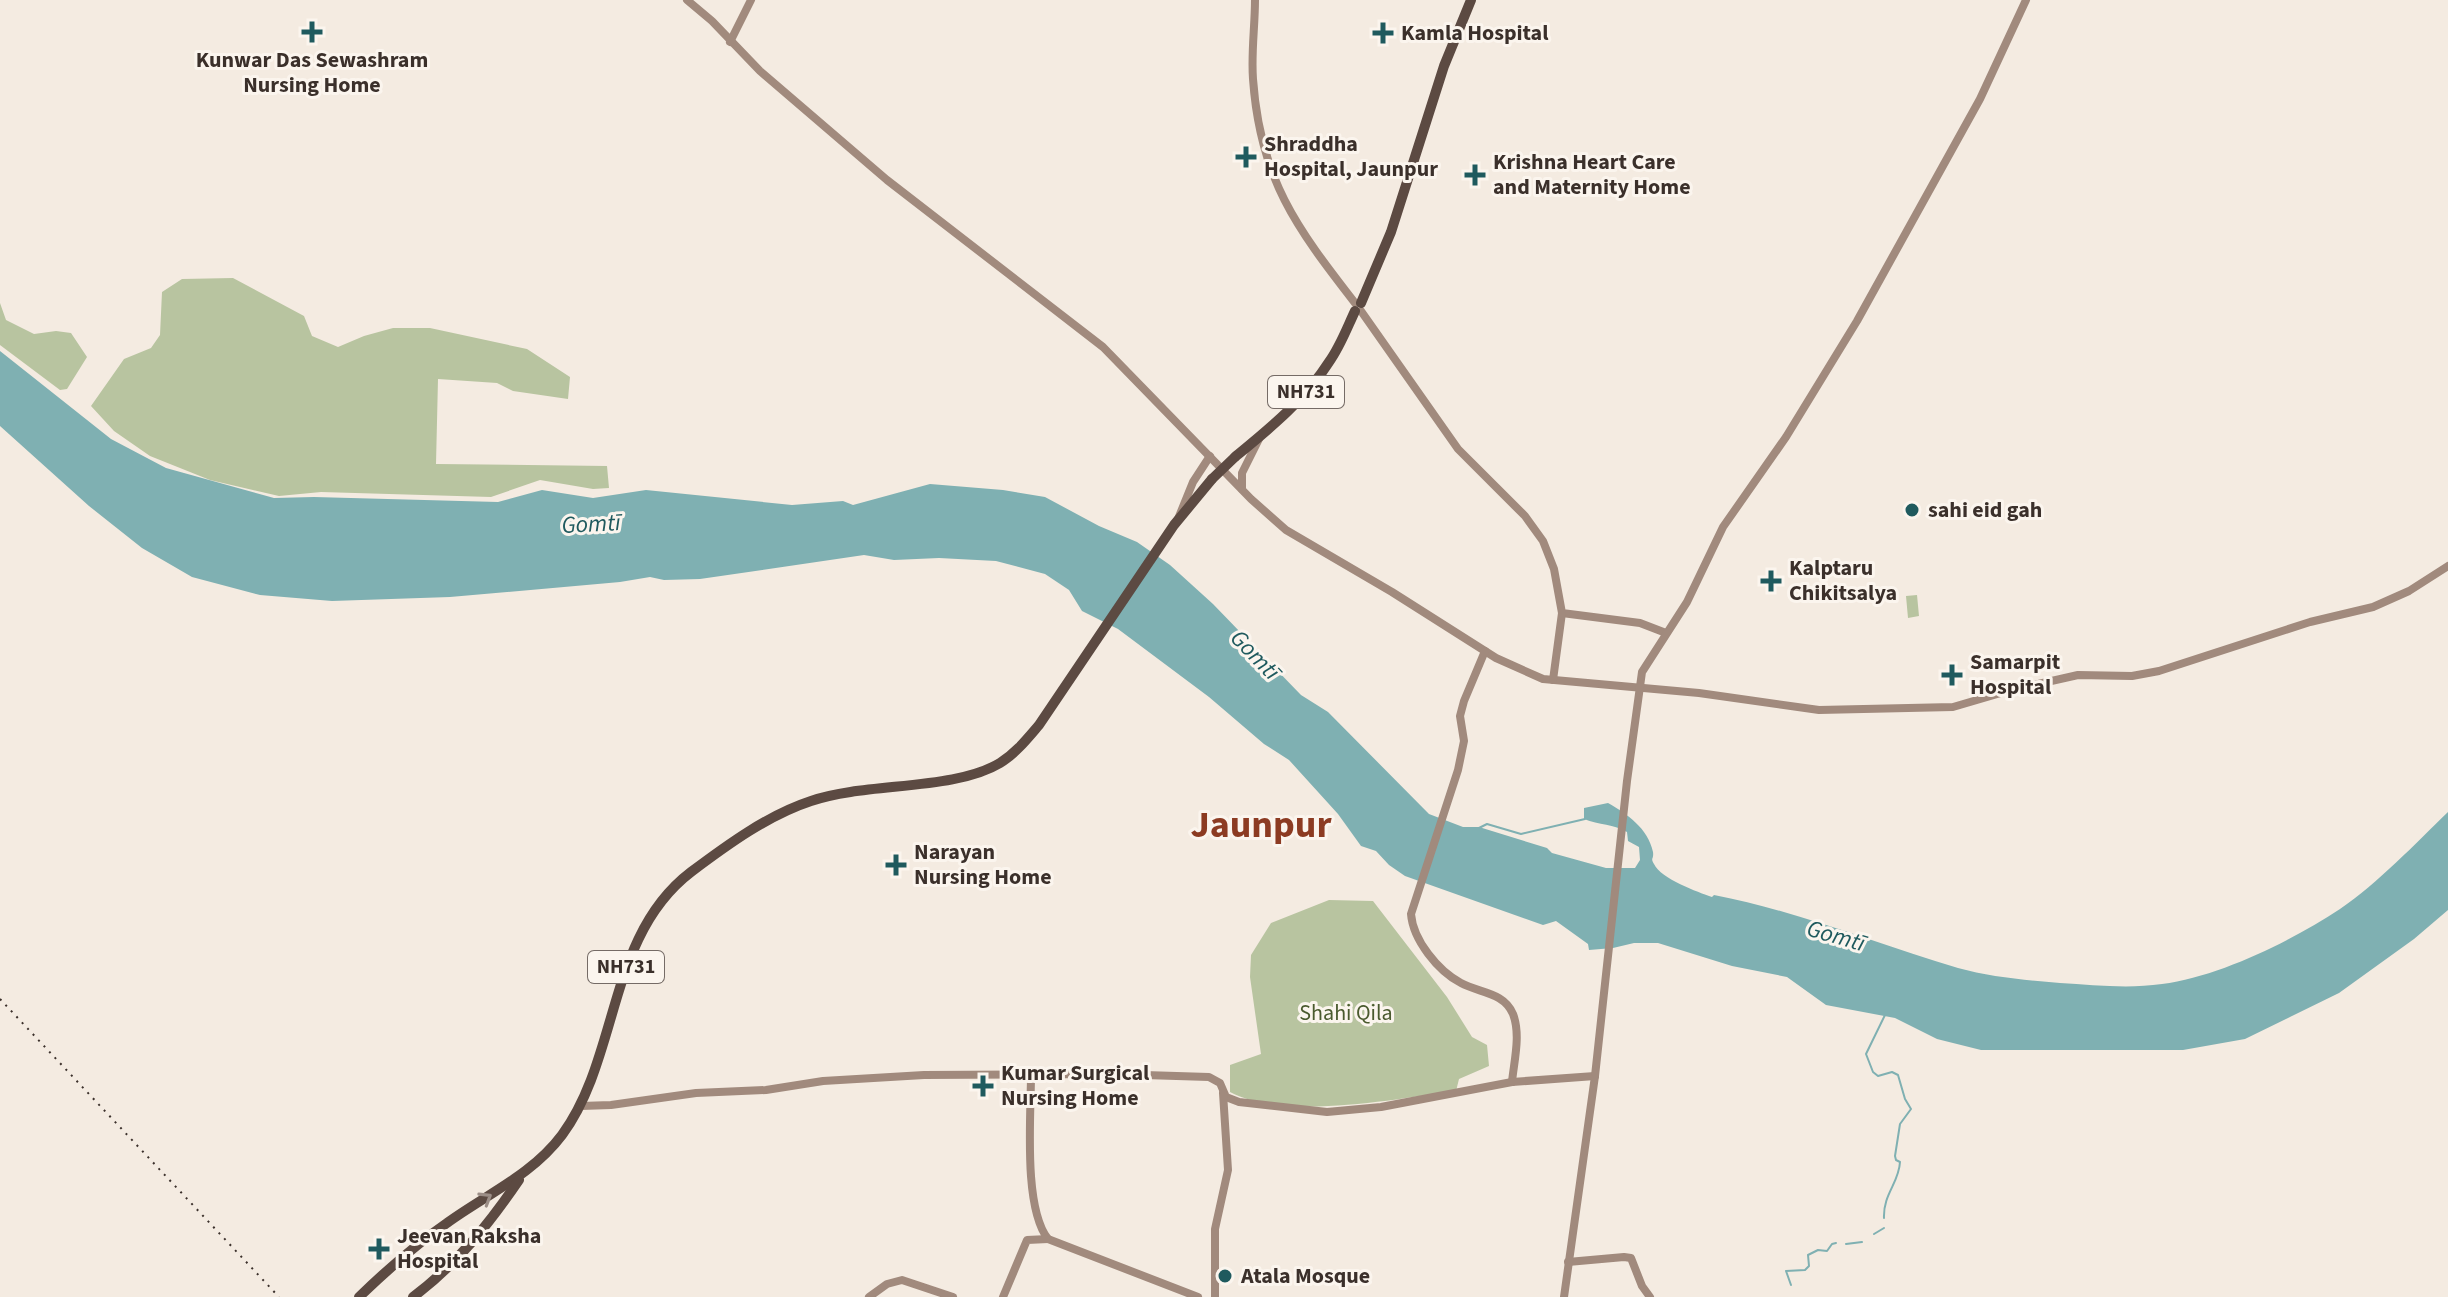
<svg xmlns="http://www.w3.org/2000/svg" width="2448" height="1297" font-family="'Source Sans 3',sans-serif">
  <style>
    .green { fill: #b8c4a0 }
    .water { fill: #7fb0b2 }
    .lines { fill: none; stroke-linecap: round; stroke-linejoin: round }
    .stream { stroke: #7fb0b2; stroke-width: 2 }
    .secondary { stroke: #a18a7d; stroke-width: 8 }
    .highway { stroke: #5c4a42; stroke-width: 10 }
    .rail { stroke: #3b302b; stroke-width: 2; stroke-dasharray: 2 6; stroke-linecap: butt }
    .highway-bridge { stroke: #5c4a42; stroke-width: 10 }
    .oneway { stroke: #9c8e87 }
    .poi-dot { fill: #1f5a5e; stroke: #fbf5ee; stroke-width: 3 }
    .labels { text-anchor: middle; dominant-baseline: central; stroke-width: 6; stroke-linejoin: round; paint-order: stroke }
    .shield { fill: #fbf5ee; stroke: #756b66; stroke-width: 2 }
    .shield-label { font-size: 20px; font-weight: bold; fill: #3b302b }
    .poi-label { font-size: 22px; font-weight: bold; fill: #3b302b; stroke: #fbf5ee; text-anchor: start }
    .park-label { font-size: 22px; fill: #4a5a2e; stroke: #fbf5ee }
    .water-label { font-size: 24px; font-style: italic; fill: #1f5a5e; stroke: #fbf5ee }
    .town-label { font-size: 38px; font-weight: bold; fill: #8c3b22; stroke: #fbf5ee }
  </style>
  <rect width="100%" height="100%" fill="#f4ebe1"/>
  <g class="green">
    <polygon points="233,278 304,316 312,336 338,347 364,336 393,328 430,328 527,349 570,377 568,399 513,391 497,383 438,379 436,464 607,466 609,488 593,489 540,480 491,497 321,492 279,496 210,480 150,456 114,431 91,406 124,359 151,348 160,335 162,292 182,279"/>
    <polygon points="0,303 6,320 34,334 56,331 71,333 87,357 67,389 60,390 0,345"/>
    <polygon points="1917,595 1919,616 1908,618 1906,596"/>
    <path d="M1329 900 1373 901 1447 997 1472 1037 1487 1045 1489 1066 1459 1079 1456 1091C1394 1099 1285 1121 1230 1092V1065L1261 1054 1250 977 1251 955 1271 923Z"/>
  </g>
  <path class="water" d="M0 351 111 439 166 468 274 498 314 497 498 502 542 490 593 498 646 490 792 505 843 501 853 505 930 484 1003 490 1045 497 1099 526 1137 542 1170 565 1213 604 1301 695 1328 712 1429 814 1463 827H1479L1547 848 1552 853 1606 868H1635L1640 860 1639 847 1628 841 1627 832C1614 824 1599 825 1584 819V808L1608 803C1627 814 1648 828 1653 852 1654 860 1650 857 1654 864 1661 879 1698 892 1712 897L1714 895C1798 911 1876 944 1958 968 1990 977 2026 980 2060 983 2094 985 2128 989 2162 984 2221 976 2291 941 2340 909 2378 883 2415 844 2448 812V910L2414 939 2339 993 2245 1039 2183 1050H1981L1937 1039 1895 1018 1826 1005 1787 977 1732 966 1658 943H1634L1613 948 1589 950 1588 944 1556 921 1543 925 1405 876 1389 865 1376 851 1361 846 1338 814 1289 760 1264 744 1209 697 1118 629 1082 611 1069 590 1045 574 996 561 939 558 894 560 864 555 700 579 664 580 650 577 620 582 450 597 332 601 260 595 192 577 142 548 89 506 0 426Z"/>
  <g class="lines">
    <g class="stream">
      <polyline points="1479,828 1487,824 1521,834 1585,819"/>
      <path d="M1884 1218C1883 1194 1899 1183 1900 1162L1896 1160 1895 1156 1900 1124 1911 1109 1905 1099 1898 1075 1892 1072 1878 1076 1873 1072 1866 1054 1885 1015"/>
      <polyline points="1874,1234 1884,1228"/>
      <polyline points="1846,1244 1862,1242"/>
      <polyline points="1791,1285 1786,1271 1805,1270 1809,1266 1808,1255 1818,1250 1827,1251 1832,1244 1836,1243"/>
    </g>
    <g class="secondary">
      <polyline points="687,0 712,21 760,71 887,180 1103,347 1251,499 1286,530 1392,592 1496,658 1543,679 1699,693 1819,710 1953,707 2011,690 2078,675 2132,676 2159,671 2310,622 2373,607 2409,591 2448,566"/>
      <path d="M1255 0C1255 26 1251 53 1253 79 1260 179 1296 227 1355 303"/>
      <polyline points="730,42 751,0"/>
      <polyline points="1361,311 1458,449 1525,516 1543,541 1554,569 1562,613 1640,623 1666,633"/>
      <polyline points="1242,489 1242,473 1259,439"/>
      <polyline points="1178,519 1193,482 1210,456"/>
      <path d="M1485 651 1464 701 1460 716 1464 741 1458 770 1411 914C1413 940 1438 971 1461 983 1479 993 1504 992 1513 1014 1521 1035 1514 1061 1512 1082"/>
      <polyline points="1553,680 1562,613"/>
      <path d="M1031 1074C1031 1115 1023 1207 1048 1239L1198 1297"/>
      <polyline points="581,1106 611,1105 696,1093 766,1090 823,1081 924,1075 1112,1074 1209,1077 1220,1083 1226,1097 1239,1102 1327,1112 1381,1107 1512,1082 1595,1076"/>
      <polyline points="1568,1262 1624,1257 1631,1258 1642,1286 1650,1297"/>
      <polyline points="869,1297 887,1284 902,1280 953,1297"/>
      <polyline points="1003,1297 1027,1240 1048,1239"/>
      <polyline points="1215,1297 1215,1229 1228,1170 1223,1093"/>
      <polyline points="1564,1297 1595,1076 1627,781 1642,672 1687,602 1723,527 1786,437 1857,321 1980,99 2026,0"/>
    </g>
    <g class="highway">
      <polyline points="1361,303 1391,232 1444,66 1471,0"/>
      <path d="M1235 457C1269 429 1305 400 1329 362 1340 347 1347 328 1355 311"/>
      <path d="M359 1297C387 1270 415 1245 447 1223 487 1194 532 1175 562 1135 620 1056 607 936 691 872 727 845 768 815 811 801 866 782 954 791 1000 763 1016 753 1027 739 1039 725L1174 525 1212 479"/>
      <path d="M413 1297C457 1264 489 1224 519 1180"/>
    </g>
    <polyline class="rail" points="0,999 279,1297"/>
    <polyline class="highway-bridge" points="1212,479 1235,457"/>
  </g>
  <defs><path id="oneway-chevron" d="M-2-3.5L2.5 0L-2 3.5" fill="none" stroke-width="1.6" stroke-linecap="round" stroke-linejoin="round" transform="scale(2)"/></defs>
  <use class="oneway" href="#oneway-chevron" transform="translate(486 1198) rotate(-32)"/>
  <g class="poi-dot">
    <path d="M308 20h8v8h8v8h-8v8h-8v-8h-8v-8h8z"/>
    <path d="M1379 21h8v8h8v8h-8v8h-8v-8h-8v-8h8z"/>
    <path d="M1242 145h8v8h8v8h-8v8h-8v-8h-8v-8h8z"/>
    <path d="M1471 163h8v8h8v8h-8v8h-8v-8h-8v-8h8z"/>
    <circle cx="1912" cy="510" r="8"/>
    <path d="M1767 569h8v8h8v8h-8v8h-8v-8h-8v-8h8z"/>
    <path d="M1948 663h8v8h8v8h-8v8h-8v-8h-8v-8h8z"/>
    <path d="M892 853h8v8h8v8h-8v8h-8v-8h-8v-8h8z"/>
    <path d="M979 1074h8v8h8v8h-8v8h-8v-8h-8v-8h8z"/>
    <path d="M375 1237h8v8h8v8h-8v8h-8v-8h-8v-8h8z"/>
    <circle cx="1225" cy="1276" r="8"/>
  </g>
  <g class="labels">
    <g class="shield">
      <rect x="1268" y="376" width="76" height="32" rx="6"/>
      <rect x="588" y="951" width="76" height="32" rx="6"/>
    </g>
    <g class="shield-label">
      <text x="1306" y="392">NH731</text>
      <text x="626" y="967">NH731</text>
    </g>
    <g class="poi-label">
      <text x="1401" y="33">Kamla Hospital</text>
      <text x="312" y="60" text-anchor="middle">Kunwar Das Sewashram<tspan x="312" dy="25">Nursing Home</tspan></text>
      <text x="1264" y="144">Shraddha<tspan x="1264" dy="25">Hospital, Jaunpur</tspan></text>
      <text x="1493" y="162">Krishna Heart Care<tspan x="1493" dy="25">and Maternity Home</tspan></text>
      <text x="1928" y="510">sahi eid gah</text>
      <text x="1789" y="568">Kalptaru<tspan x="1789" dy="25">Chikitsalya</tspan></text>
      <text x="1970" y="662">Samarpit<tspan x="1970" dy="25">Hospital</tspan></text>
      <text x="914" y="852">Narayan<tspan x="914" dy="25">Nursing Home</tspan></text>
      <text x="1001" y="1073">Kumar Surgical<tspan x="1001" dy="25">Nursing Home</tspan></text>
      <text x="397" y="1236">Jeevan Raksha<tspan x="397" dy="25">Hospital</tspan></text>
      <text x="1241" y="1276">Atala Mosque</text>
    </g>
    <g class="park-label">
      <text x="1346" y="1013">Shahi Qila</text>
    </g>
    <g class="water-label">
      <text transform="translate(591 524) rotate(-3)">Gomtī</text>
      <text transform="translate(1255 655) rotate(46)">Gomtī</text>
      <text transform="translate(1836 936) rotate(16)">Gomtī</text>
    </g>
    <g class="town-label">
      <text x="1261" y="825">Jaunpur</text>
    </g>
  </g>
</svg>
